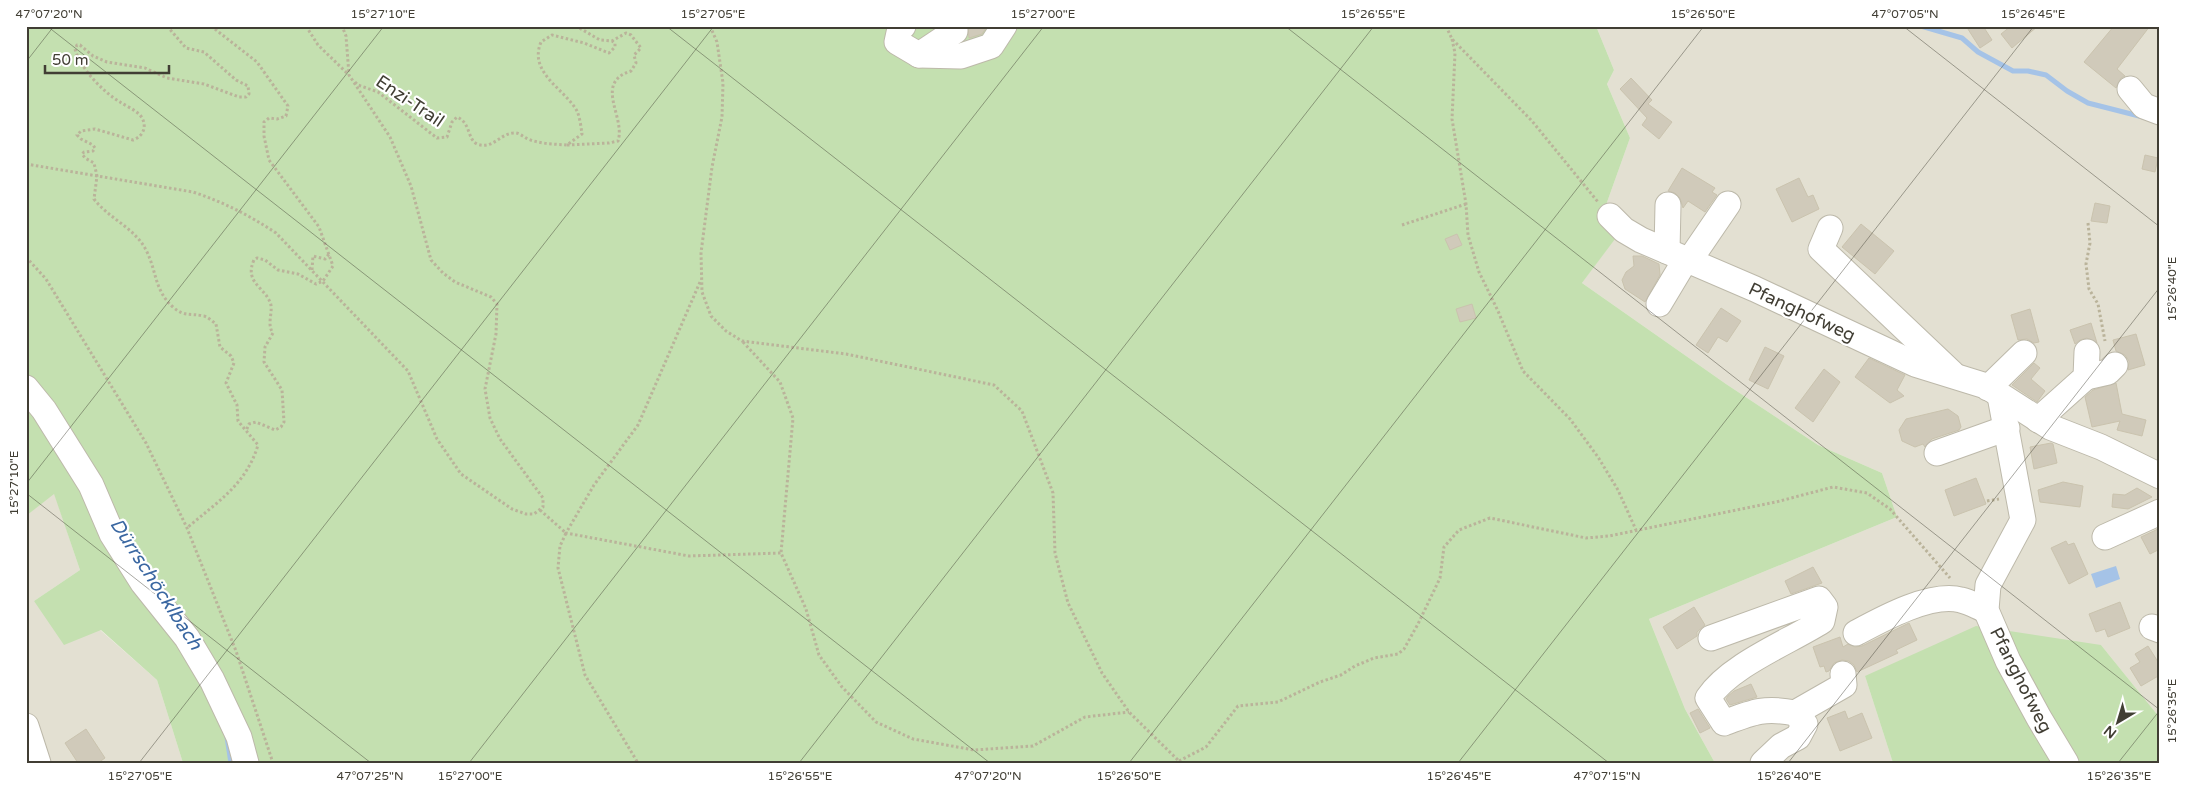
<svg xmlns="http://www.w3.org/2000/svg" width="2186" height="789" font-family="'Varela Round',sans-serif">
  <style>
    .residential { fill: #e3e0d2 }
    .green { fill: #c4e0b0 }
    .water { fill: #a5c3e7 }
    .lines { fill: none; stroke-linecap: round; stroke-linejoin: round }
    .stream { stroke: #a5c3e7; stroke-width: 5 }
    .building { fill: #d0caba; stroke: #cac3ae }
    .minor-casing { stroke: #bdb9aa; stroke-width: 27 }
    .path { stroke: #bab39a; stroke-width: 3; stroke-dasharray: 2.5 2.5; stroke-linecap: butt }
    .minor { stroke: #fff; stroke-width: 25 }
    .ticks { fill: none; stroke: #413e34; stroke-width: 1; stroke-opacity: 0.45 }
    .labels { text-anchor: middle; dominant-baseline: central; stroke-width: 4.5; stroke-linejoin: round; paint-order: stroke }
    .street-label { font-size: 18px; fill: #413e34; stroke: #fff }
    .water-label { font-size: 19px; font-style: italic; fill: #3a67a1; stroke: #fff }
    .neatline { fill: none; stroke: #413e34; stroke-width: 2 }
    .ticks-label { font-size: 12px; text-anchor: middle; fill: #413e34 }
  </style>
  <rect width="100%" height="100%" fill="#f0eee4"/>
  <g class="residential">
    <polygon points="1596,26 2160,26 2160,718 2101,645 1865,676 1893,763 1715,763 1685,709 1649,619 1897,517 1882,473 1818,445 1726,384 1582,283 1617,235 1601,219 1630,138 1607,84 1614,70"/>
    <polygon points="54,493 80,570 34,601 100,630 157,680 183,763 26,763 26,516"/>
  </g>
  <g class="green">
    <polygon points="26,26 1596,26 1614,70 1607,84 1630,138 1601,219 1618,235 1582,283 1726,384 1818,445 1882,473 1897,517 1649,619 1685,709 1715,763 183,763 157,680 101,630 64,645 34,601 80,570 54,494 26,516"/>
    <polygon points="1976,626 2101,645 2160,718 2160,763 1893,763 1865,676"/>
  </g>
  <polygon class="water" points="2116,566 2120,579 2096,588 2091,574"/>
  <g class="lines">
    <g class="stream">
      <polyline points="1921,26 1962,38 1978,52 2013,71 2028,71 2046,75 2067,91 2088,103 2143,117"/>
      <polyline points="227,737 231,763"/>
    </g>
  </g>
  <g class="building">
    <polygon points="968,26 985,26 986,28 982,34 969,38"/>
    <polygon points="1966,26 1983,26 1992,40 1980,48"/>
    <polygon points="2011,26 2038,26 2012,48 2001,34"/>
    <polygon points="2114,26 2150,26 2117,69 2125,76 2121,78 2116,88 2084,62"/>
    <polygon points="1631,78 1652,100 1648,104 1672,122 1659,139 1642,125 1647,118 1620,89"/>
    <polygon points="2145,155 2158,158 2155,172 2142,169"/>
    <polygon points="1682,168 1715,188 1712,192 1717,195 1705,212 1688,201 1683,208 1680,198 1675,193 1668,191"/>
    <polygon points="1799,178 1808,197 1813,195 1819,209 1792,222 1776,189"/>
    <polygon points="2095,203 2110,206 2107,223 2091,221"/>
    <polygon points="1861,224 1894,251 1875,274 1842,247"/>
    <polygon points="1457,234 1462,245 1450,250 1445,239"/>
    <polygon points="1633,256 1642,256 1659,264 1660,275 1645,302 1625,289 1622,280 1626,272 1634,266"/>
    <polygon points="1472,304 1476,318 1460,322 1456,309"/>
    <polygon points="1721,308 1741,321 1727,342 1718,337 1708,353 1696,345"/>
    <polygon points="2030,309 2039,342 2034,343 2027,339 2018,340 2011,315"/>
    <polygon points="2091,323 2097,343 2087,338 2080,340 2075,344 2070,330"/>
    <polygon points="2136,334 2145,365 2128,370 2129,361 2125,355 2116,351 2113,340"/>
    <polygon points="1765,347 1784,356 1768,389 1749,380"/>
    <polygon points="1869,358 1905,375 1897,390 1904,396 1890,403 1855,377"/>
    <polygon points="2034,363 2040,368 2031,379 2045,391 2037,402 2012,385"/>
    <polygon points="1824,369 1840,382 1813,422 1795,408"/>
    <polygon points="2116,383 2122,414 2146,420 2142,436 2117,430 2120,421 2092,427 2085,397 2093,390"/>
    <polygon points="1948,409 1958,416 1961,427 1959,430 1932,439 1925,447 1923,444 1915,447 1902,441 1899,430 1906,419"/>
    <polygon points="2051,443 2053,444 2057,463 2034,469 2030,447"/>
    <polygon points="1976,478 1986,504 1954,516 1945,490"/>
    <polygon points="2063,482 2083,486 2080,507 2040,502 2038,490"/>
    <polygon points="2137,488 2152,497 2128,509 2112,507 2113,494 2125,495"/>
    <polygon points="2158,529 2160,533 2160,549 2150,554 2141,537"/>
    <polygon points="2066,541 2068,545 2074,543 2088,574 2069,584 2051,548"/>
    <polygon points="1813,567 1822,583 1791,594 1785,581"/>
    <polygon points="2120,602 2130,628 2108,637 2105,629 2096,632 2089,614"/>
    <polygon points="1694,607 1705,625 1697,632 1697,636 1677,649 1663,627"/>
    <polygon points="1909,623 1917,640 1896,650 1898,653 1857,672 1854,665 1849,661 1842,660 1834,663 1829,671 1826,672 1824,666 1820,667 1813,647 1840,637 1843,647 1848,644 1855,647 1862,646"/>
    <polygon points="2148,646 2160,665 2160,675 2141,686 2130,668 2140,662 2135,654"/>
    <polygon points="1751,684 1757,697 1730,705 1726,699 1728,696 1734,691"/>
    <polygon points="1698,709 1710,728 1700,733 1690,713"/>
    <polygon points="1845,711 1848,719 1862,713 1872,738 1840,751 1827,718"/>
    <polygon points="86,729 105,758 98,763 78,763 65,743"/>
  </g>
  <g class="lines">
    <defs>
      <g id="minor">
        <polyline points="903,26 900,28 897,42 919,55 961,56 991,46 1004,26"/>
        <polyline points="919,55 955,31"/>
        <polyline points="2130,89 2144,106 2160,112"/>
        <polyline points="1610,216 1624,230 1641,240 1755,289 1915,364 1986,386 2050,427 2101,447 2160,476"/>
        <polyline points="1830,228 1821,249 1952,373"/>
        <polyline points="1667,251 1668,205"/>
        <polyline points="1689,261 1728,204"/>
        <polyline points="1659,304 1686,259"/>
        <polyline points="2086,377 2108,372 2115,365"/>
        <polyline points="26,388 44,410 91,485 112,534 143,583 187,638 212,680 239,737 246,763"/>
        <polyline points="1988,388 2024,353"/>
        <polyline points="2000,396 2023,520 1988,585 1986,610 2008,661 2039,718 2066,763"/>
        <polyline points="2038,420 2086,377 2087,352"/>
        <polyline points="1937,453 2007,428"/>
        <polyline points="2105,537 2160,512"/>
        <polyline points="2152,627 2160,630"/>
        <path d="M1856 633C1882 619 1931 592 1961 600 1970 602 1978 607 1986 610"/>
        <path d="M1711 638 1819 599 1825 607 1822 621C1789 642 1730 665 1708 698L1724 723C1753 712 1764 707 1795 713L1805 724 1798 737 1781 746 1763 763"/>
        <polyline points="1795,713 1844,685 1843,674"/>
        <polyline points="26,726 38,763"/>
      </g>
    </defs>
    <use href="#minor" class="minor-casing"/>
    <g class="path">
      <path d="M167 26 186 48 204 52 236 80 248 86 249 94 246 97H239L204 84 167 78 145 68 107 62 93 56 80 45H77L75 49C80 68 103 92 120 102 126 106 134 109 140 115 148 125 144 136 133 140L95 129 81 131 77 135 81 139 93 145 95 148 93 151 84 152 82 154 85 158 94 163 97 176 94 199C108 218 135 228 146 250 157 271 154 291 174 308 185 317 191 313 203 316 207 316 212 321 216 324L220 347 231 356 234 363 226 383 237 405 238 421 258 445C246 485 217 502 187 528"/>
      <path d="M211 26 257 62 288 106 286 116 277 119 269 118 264 122V136L269 160 319 227 333 266 323 281 316 284 298 274 278 270 265 260 257 258 254 260C244 282 264 287 270 302 274 311 266 324 273 333L265 347 264 362 282 390 284 422 281 427 275 430 256 422 249 424 246 431"/>
      <polyline points="306,26 318,45 348,74"/>
      <polyline points="710,26 717,42 723,83 722,117 712,167 701,253 702,292 711,316 726,331 742,341 846,354 994,385 1022,411 1053,493 1055,553 1068,603 1102,673 1129,712 1181,763"/>
      <polyline points="824,26 850,26"/>
      <polyline points="872,26 880,27"/>
      <polyline points="1446,26 1452,39 1532,121 1598,202"/>
      <polyline points="1452,39 1455,53 1452,119 1466,204 1468,235 1479,272 1498,311 1523,371 1570,419 1598,457 1618,490 1636,530"/>
      <path d="M355 82 358 85 378 92 437 138 447 137 452 122 457 117C471 123 467 139 477 144 492 150 500 134 513 133 519 132 523 137 528 139 540 144 554 144 567 145L582 134C581 127 580 118 577 111 565 89 528 73 541 42L552 35 584 43 609 53 615 47V43L612 41 600 40 576 26"/>
      <path d="M567 145 609 143 618 141C626 117 593 83 631 71L636 63 634 55 641 48 631 35 626 33 612 41"/>
      <path d="M26 164 193 192C223 202 249 215 276 233L408 371 437 439 461 474 512 509 526 514H534L543 507V498L500 439 490 418 485 389 496 334 497 304 491 297 455 282 443 273 431 260 411 186 390 137 349 75 346 36 342 26"/>
      <polyline points="2088,223 2090,243 2086,264 2089,289 2098,304 2105,341"/>
      <polyline points="1402,225 1466,204"/>
      <polyline points="26,257 46,279 146,443 187,528 236,651 273,763"/>
      <polyline points="312,270 313,256 325,259 329,254"/>
      <polyline points="700,282 638,425 594,485 566,533 689,556 781,553"/>
      <polyline points="743,342 780,382 793,418 781,553 806,609 819,655 842,687 876,722 913,739 974,750 1033,746 1085,717 1129,712"/>
      <polyline points="1987,501 1999,499"/>
      <polyline points="540,510 566,533 560,546 558,568 585,675 638,763"/>
      <polyline points="1179,761 1206,747 1238,706 1278,702 1320,682 1341,675 1355,666 1374,658 1398,654 1404,649 1418,624 1440,578 1444,547 1459,530 1490,518 1586,538 1609,536 1776,502 1833,487 1867,493 1890,509 1950,578"/>
    </g>
    <use href="#minor" class="minor"/>
  </g>
  <path class="ticks" d="M47 26 990 763M666 26 1609 763M1285 26 2160 710M1903 26 2160 227M26 62 54 26M26 484 384 26M26 493 371 763M139 763 714 26M469 763 1044 26M799 763 1374 26M1129 763 1704 26M1458 763 2034 26M1788 763 2160 287M2118 763 2160 710"/>
  <g class="labels">
    <g class="street-label">
      <text transform="translate(410 101) rotate(34)">Enzi-Trail</text>
      <text transform="translate(1802 312) rotate(25)">Pfanghofweg</text>
      <text transform="translate(2021 680) rotate(63)">Pfanghofweg</text>
    </g>
    <g class="water-label">
      <text transform="translate(156 584) rotate(57)">Dürrschöcklbach</text>
    </g>
  </g>
  <rect width="2186" height="789" fill="none" stroke="#ffffff" stroke-width="55"/>
  <g transform="translate(2118 722) rotate(218)" stroke="#ffffff" stroke-width="4" paint-order="stroke">
  <path d="M0-4L9 19L0 12L-9 19Z" fill="#413e34"/>
  <text y="-8" font-size="14" font-weight="bold" text-anchor="middle" fill="#413e34">N</text>
  </g>
  <path d="M45 65v8h124v-8" fill="none" stroke="#413e34" stroke-width="2.5"/>
  <text x="52" y="65" font-size="15" fill="#413e34" stroke="#ffffff" stroke-width="4" paint-order="stroke">50 m</text>
  <rect x="28" y="28" width="2130" height="734" class="neatline"/>
  <g class="ticks-label">
    <text x="49" y="18">47°07'20"N</text>
    <text x="383" y="18">15°27'10"E</text>
    <text x="713" y="18">15°27'05"E</text>
    <text x="1043" y="18">15°27'00"E</text>
    <text x="1373" y="18">15°26'55"E</text>
    <text x="1703" y="18">15°26'50"E</text>
    <text x="1905" y="18">47°07'05"N</text>
    <text x="2033" y="18">15°26'45"E</text>
    <text transform="translate(2172 289) rotate(-90)" y="4">15°26'40"E</text>
    <text transform="translate(14 483) rotate(-90)" y="4">15°27'10"E</text>
    <text transform="translate(2172 711) rotate(-90)" y="4">15°26'35"E</text>
    <text x="140" y="780">15°27'05"E</text>
    <text x="370" y="780">47°07'25"N</text>
    <text x="470" y="780">15°27'00"E</text>
    <text x="800" y="780">15°26'55"E</text>
    <text x="988" y="780">47°07'20"N</text>
    <text x="1129" y="780">15°26'50"E</text>
    <text x="1459" y="780">15°26'45"E</text>
    <text x="1607" y="780">47°07'15"N</text>
    <text x="1789" y="780">15°26'40"E</text>
    <text x="2119" y="780">15°26'35"E</text>
  </g>
</svg>
